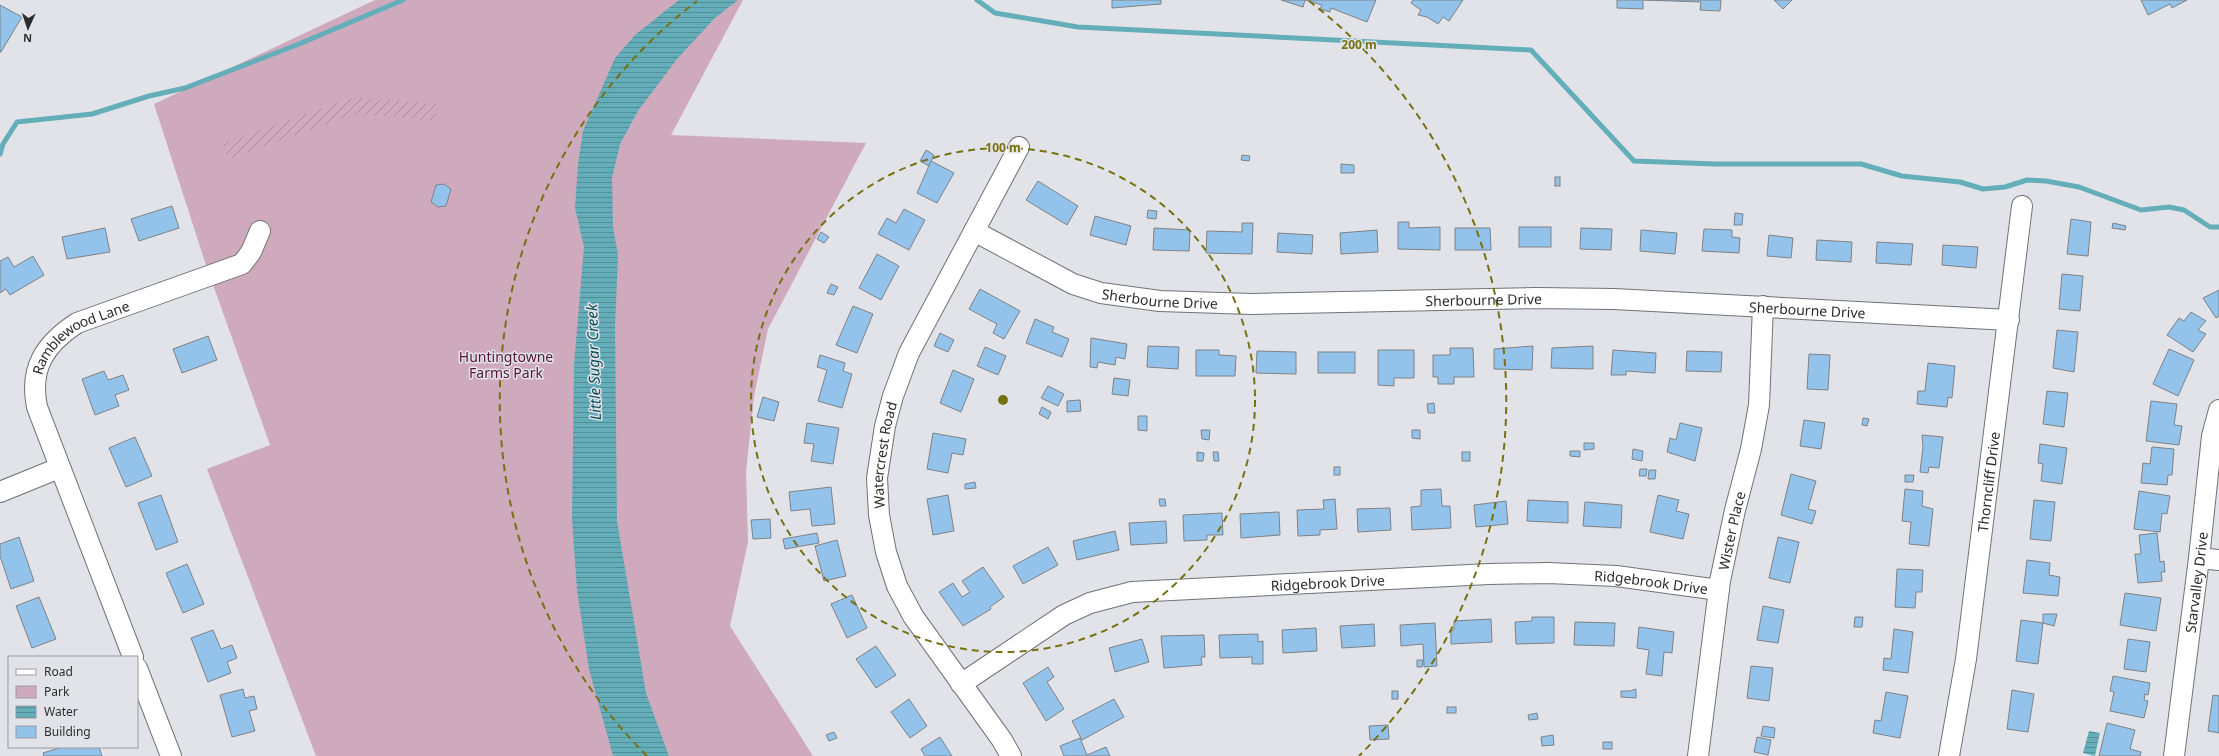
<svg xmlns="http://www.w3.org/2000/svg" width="2219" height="756" font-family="'Noto Sans',sans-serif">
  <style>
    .park { fill: #cfa9bc }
    .garden { fill: url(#garden-furrows) }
    .water { fill: url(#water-rules) }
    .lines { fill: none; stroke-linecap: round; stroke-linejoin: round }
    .stream { stroke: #64aeba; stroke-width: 5 }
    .building { fill: #93c3ea; stroke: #7e8286 }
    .minor-casing { stroke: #717277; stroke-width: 22 }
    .minor { stroke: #fff; stroke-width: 20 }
    .ring { fill: none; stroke: #787112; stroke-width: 2; stroke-dasharray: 7 5 }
    .labels { text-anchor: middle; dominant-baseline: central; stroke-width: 3; stroke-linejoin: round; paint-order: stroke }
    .street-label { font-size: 14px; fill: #2d2d2f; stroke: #e2e3e9 }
    .park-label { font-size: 14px; fill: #57163d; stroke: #e2e3e9 }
    .water-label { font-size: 15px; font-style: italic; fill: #0b4e57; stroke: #e2e3e9 }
    .centre { fill: #787112; stroke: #e2e3e9; stroke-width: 2 }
    .ring-label { font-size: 12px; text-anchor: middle; font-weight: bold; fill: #787112; stroke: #e2e3e9; stroke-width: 3; stroke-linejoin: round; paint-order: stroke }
  </style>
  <defs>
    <pattern id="garden-furrows" width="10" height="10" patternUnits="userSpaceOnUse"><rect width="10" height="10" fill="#cfa9bc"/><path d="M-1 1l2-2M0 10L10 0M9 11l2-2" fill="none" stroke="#a88a99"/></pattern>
    <pattern id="water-rules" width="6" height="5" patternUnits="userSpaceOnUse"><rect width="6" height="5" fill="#64aeba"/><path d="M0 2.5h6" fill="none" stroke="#538e98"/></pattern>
  </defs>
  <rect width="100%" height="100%" fill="#e2e3e9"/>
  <polygon class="park" points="375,0 743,0 671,135 866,143 768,329 754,396 746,472 748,542 730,626 813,756 316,756 207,469 270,445 204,259 154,104"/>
  <polygon class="garden" points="358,98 438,104 435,122 387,116 353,115 228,159 222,144 348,99"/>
  <g class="water">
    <polygon points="679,0 738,0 715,18 677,59 638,111 620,144 612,178 613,227 618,255 615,327 617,521 646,693 669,756 613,756 589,669 577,590 572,519 574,365 584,247 575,208 578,164 583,131 615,58 636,34"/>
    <polygon points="2089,731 2100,733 2095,756 2083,753"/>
  </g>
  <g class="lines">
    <g class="stream">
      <polyline points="977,0 995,13 1078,27 1531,50 1634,161 1715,164 1861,164 1902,176 1960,182 1983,189 2005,187 2027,180 2046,181 2079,187 2141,210 2169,207 2184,210 2210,227 2219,227"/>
      <polyline points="0,154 3,144 17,122 92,114 149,96 185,88 299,44 403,0"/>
    </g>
  </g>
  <g class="building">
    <polygon points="1112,0 1161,0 1161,4 1112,8"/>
    <polygon points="1281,0 1376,0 1367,22 1331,8 1330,12 1320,9 1322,5 1305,0 1303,7"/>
    <polygon points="1413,0 1463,0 1449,21 1443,17 1438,24 1427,17 1418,15 1421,10 1411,3"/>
    <polygon points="1617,0 1643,0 1643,9 1617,8"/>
    <polygon points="1644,0 1721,0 1720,11 1700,10 1701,2"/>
    <polygon points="1774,0 1792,0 1783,9"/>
    <polygon points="2141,0 2187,0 2172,8 2170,4 2148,15"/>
    <polygon points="0,5 22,17 1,52 0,52"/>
    <polygon points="926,150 934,155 929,166 920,161"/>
    <polygon points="1242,155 1250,156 1249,161 1241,160"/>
    <polygon points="931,161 954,173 937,203 917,193"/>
    <polygon points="1341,164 1354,165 1354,173 1341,173"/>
    <rect x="1555" y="177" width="5" height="9"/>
    <polygon points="1038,181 1078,206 1067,225 1026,200"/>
    <polygon points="444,184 451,189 446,206 438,207 431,202 436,185"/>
    <polygon points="172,206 179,228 139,241 131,219"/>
    <polygon points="904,209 925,220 909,250 878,234 887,218 896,223"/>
    <polygon points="1148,210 1157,211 1156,219 1147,218"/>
    <polygon points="1735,213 1743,214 1742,225 1734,225"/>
    <polygon points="1095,216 1131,226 1126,245 1090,235"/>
    <polygon points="2071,219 2091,222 2088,256 2067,254"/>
    <polygon points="1398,222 1409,222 1409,228 1440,227 1440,250 1398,249"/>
    <polygon points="1242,223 1253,223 1252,254 1206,253 1207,231 1242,232"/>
    <polygon points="2113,223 2126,226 2125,230 2112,228"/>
    <rect x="1519" y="227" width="32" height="20"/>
    <polygon points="105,228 110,252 67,259 62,237"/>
    <polygon points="1154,228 1190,230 1189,251 1153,250"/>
    <polygon points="1455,228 1490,228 1491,250 1455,250"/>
    <polygon points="1581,228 1612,229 1611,250 1580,249"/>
    <polygon points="1704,229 1732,230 1732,237 1740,238 1739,253 1702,251"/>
    <polygon points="1377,230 1378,252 1341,254 1340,233"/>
    <polygon points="1641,230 1677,233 1675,254 1640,251"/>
    <polygon points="821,232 829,237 824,243 817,239"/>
    <polygon points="1278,233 1313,235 1312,254 1277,252"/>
    <polygon points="1769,235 1793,238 1791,258 1767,256"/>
    <polygon points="1817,240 1852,242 1851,262 1816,260"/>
    <polygon points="1877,242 1913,244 1911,265 1876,263"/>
    <polygon points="1943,245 1978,247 1976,268 1942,265"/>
    <polygon points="877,254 899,266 881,300 859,288"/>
    <polygon points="33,256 44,275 10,295 6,289 0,293 0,261 8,257 14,267"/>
    <polygon points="2062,274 2083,276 2080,311 2059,309"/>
    <polygon points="831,284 838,287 834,295 827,293"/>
    <polygon points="980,289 1020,311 1004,339 993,333 997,324 969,309"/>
    <polygon points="2219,290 2219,316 2216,318 2203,298"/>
    <polygon points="853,306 873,314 857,353 836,345"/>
    <polygon points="2191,312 2206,321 2198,330 2206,334 2193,352 2167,335 2179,318 2184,321"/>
    <polygon points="1035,319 1054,327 1052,332 1069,339 1062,357 1026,343"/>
    <polygon points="2057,330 2078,332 2074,372 2053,368"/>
    <polygon points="940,333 954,340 948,352 934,346"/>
    <polygon points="208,336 217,360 182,373 173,349"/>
    <polygon points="1091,338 1127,344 1125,359 1116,357 1115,365 1098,362 1097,368 1090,367"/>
    <polygon points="1148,346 1179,347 1178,369 1147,367"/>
    <polygon points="1533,346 1532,370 1494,369 1494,349"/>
    <polygon points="1593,346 1593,369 1551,368 1552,348"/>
    <polygon points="985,347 1006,356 998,375 977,366"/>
    <polygon points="1450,348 1473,348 1474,377 1454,377 1454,384 1438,384 1438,377 1433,377 1433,355 1450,355"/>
    <polygon points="2169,349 2194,360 2178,396 2153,384"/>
    <polygon points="1196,350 1219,350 1219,355 1236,356 1235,376 1196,376"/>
    <polygon points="1378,350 1414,350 1414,378 1394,378 1394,386 1378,385"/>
    <polygon points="1613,350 1656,353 1655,373 1626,371 1626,375 1611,375"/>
    <polygon points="1257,351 1296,352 1296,374 1256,373"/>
    <polygon points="1687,351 1722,352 1721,372 1686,371"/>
    <rect x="1318" y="352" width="37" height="21"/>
    <polygon points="1809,354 1830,355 1828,390 1807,389"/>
    <polygon points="820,355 845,363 843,371 852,374 842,408 818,401 827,370 817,367"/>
    <polygon points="1928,363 1955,366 1952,398 1948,397 1947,407 1917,404 1918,391 1925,391"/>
    <polygon points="953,370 974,379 961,412 940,403"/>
    <polygon points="104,371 108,380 123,375 129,390 115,395 119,406 95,415 82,379"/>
    <polygon points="1114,378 1130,380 1128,396 1112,394"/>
    <polygon points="1048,386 1064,394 1058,406 1041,398"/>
    <polygon points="2047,391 2068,393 2064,427 2043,424"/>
    <polygon points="763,397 779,402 774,421 757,417"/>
    <polygon points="1080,400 1081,411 1067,412 1067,401"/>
    <polygon points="2151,401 2177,404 2174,425 2182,426 2179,445 2146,441"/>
    <polygon points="1434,403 1435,413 1428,413 1427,404"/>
    <polygon points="1042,407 1051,412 1048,419 1039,414"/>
    <polygon points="1138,416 1147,416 1147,431 1138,430"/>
    <polygon points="1863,418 1869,419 1867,426 1862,425"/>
    <polygon points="1804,420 1825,423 1821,449 1800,446"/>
    <polygon points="807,423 839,428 833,464 811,461 814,444 804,443"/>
    <polygon points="1680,423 1702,428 1695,461 1667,452 1670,438 1676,440"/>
    <polygon points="1201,430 1210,430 1209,440 1202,439"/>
    <polygon points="1412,430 1420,430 1420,439 1412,438"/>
    <polygon points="933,433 966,439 963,455 952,453 948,473 927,469"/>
    <polygon points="1922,435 1943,437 1939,468 1929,467 1928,473 1920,472 1923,447"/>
    <polygon points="135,437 152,476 126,487 109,448"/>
    <polygon points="1584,443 1594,443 1594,449 1584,450"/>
    <polygon points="2040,444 2067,448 2062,484 2041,481 2043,464 2038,463"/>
    <polygon points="2152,447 2174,449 2172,475 2168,475 2167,485 2141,483 2143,463 2150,464"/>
    <polygon points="1633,449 1643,451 1642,461 1632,459"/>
    <polygon points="1570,451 1580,451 1580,457 1570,456"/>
    <polygon points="1197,452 1204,453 1203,461 1197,461"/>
    <polygon points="1213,452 1218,452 1219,461 1214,461"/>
    <rect x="1462" y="452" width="8" height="9"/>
    <rect x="1334" y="467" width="6" height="8"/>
    <polygon points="1640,469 1647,469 1646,476 1639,476"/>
    <polygon points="1649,470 1656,470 1655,479 1648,479"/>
    <polygon points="1791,474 1816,481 1808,509 1816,511 1812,524 1781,515"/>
    <polygon points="1905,475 1914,475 1913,482 1905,482"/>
    <polygon points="975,482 976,488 965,489 965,484"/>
    <polygon points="831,487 835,524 812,526 810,509 791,511 789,492"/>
    <polygon points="1441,489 1442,506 1450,506 1451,528 1412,530 1411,507 1421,506 1421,490"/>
    <polygon points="1905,489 1923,491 1922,506 1933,509 1929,546 1909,544 1911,522 1902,521"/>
    <polygon points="2139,491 2170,496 2167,514 2162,513 2160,532 2134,529"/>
    <polygon points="161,495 178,542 156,550 138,503"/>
    <polygon points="948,495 954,531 933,535 927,499"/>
    <polygon points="1658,495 1679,500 1676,511 1689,514 1683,539 1650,532"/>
    <polygon points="1159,499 1165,499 1166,506 1160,506"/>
    <polygon points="1335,499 1337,529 1320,530 1320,535 1298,536 1297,510 1324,509 1323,500"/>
    <polygon points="1528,500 1568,502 1568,523 1527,521"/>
    <polygon points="2034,500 2055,502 2051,541 2030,539"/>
    <polygon points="1506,501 1508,524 1476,527 1474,505"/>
    <polygon points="1585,502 1622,505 1621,528 1583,526"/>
    <polygon points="1390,508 1391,530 1358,532 1357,509"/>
    <polygon points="1279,512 1280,535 1241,538 1240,514"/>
    <polygon points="1222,513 1223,535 1207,535 1207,540 1184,541 1183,515"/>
    <polygon points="770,519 771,538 753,539 751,520"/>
    <polygon points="1166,521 1167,543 1131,545 1129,523"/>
    <polygon points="1115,531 1119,550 1077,560 1073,541"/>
    <polygon points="817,533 819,543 785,549 783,539"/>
    <polygon points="2157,533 2160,562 2164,561 2165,572 2161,572 2162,581 2138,583 2135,554 2141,554 2139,535"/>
    <polygon points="19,537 34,581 11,589 0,556 0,544"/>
    <polygon points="1778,537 1799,542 1790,583 1769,578"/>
    <polygon points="837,540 846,576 824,581 815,546"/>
    <polygon points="1048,547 1058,565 1023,584 1013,566"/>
    <polygon points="2027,560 2050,563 2049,575 2060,577 2058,596 2023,593"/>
    <polygon points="187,564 204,604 183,613 166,573"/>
    <polygon points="983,567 1004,597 990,607 991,609 963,626 939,592 953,583 962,597 970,592 962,581"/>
    <polygon points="1897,569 1923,570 1922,592 1916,592 1915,608 1895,607"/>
    <polygon points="2125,593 2161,598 2156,631 2120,625"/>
    <polygon points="852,595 867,628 847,638 831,604"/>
    <polygon points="39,597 56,639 32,648 16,606"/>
    <polygon points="1763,606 1784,610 1778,643 1757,640"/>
    <polygon points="2043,614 2057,614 2054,626 2043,623"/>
    <polygon points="1532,617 1554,617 1554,643 1516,644 1515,622 1532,621"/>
    <polygon points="1855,617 1863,617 1862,627 1854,627"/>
    <polygon points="1491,619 1492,642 1451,644 1451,631 1454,630 1454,621"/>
    <polygon points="2021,620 2043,623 2038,664 2016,661"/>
    <polygon points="1575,622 1615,623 1614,646 1574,645"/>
    <polygon points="1435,623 1437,666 1424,667 1423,644 1401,646 1400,625"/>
    <polygon points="1374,624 1375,646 1342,648 1340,626"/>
    <polygon points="1639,627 1674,632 1672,653 1664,652 1662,676 1646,674 1649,650 1637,648"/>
    <polygon points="1316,628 1317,651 1283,653 1282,630"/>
    <polygon points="1894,629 1913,632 1908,673 1883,670 1884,658 1891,659"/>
    <polygon points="213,630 221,649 232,645 237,658 227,662 231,673 208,682 191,638"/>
    <polygon points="1258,634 1258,642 1263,641 1263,664 1252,664 1252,657 1220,658 1219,635"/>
    <polygon points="1204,635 1205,657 1201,657 1202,665 1164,668 1161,636"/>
    <polygon points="1142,639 1149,662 1115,672 1109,648"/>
    <polygon points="2128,639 2150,642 2146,672 2124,669"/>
    <polygon points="876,646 896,675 876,688 856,659"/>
    <polygon points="1417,660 1423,660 1422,667 1417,667"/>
    <polygon points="1751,666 1773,668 1769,701 1747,698"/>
    <polygon points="1048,667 1054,677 1047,682 1064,709 1046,721 1023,683"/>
    <polygon points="2113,676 2150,683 2148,695 2145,694 2144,700 2148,701 2144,718 2110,711 2114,692 2110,691"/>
    <polygon points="243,689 245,698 254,696 257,709 249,711 255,731 232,737 220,695"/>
    <polygon points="1636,689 1636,698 1621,697 1621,691 1630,691"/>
    <polygon points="2012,690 2034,694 2028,732 2007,729"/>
    <rect x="1392" y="691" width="6" height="8"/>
    <polygon points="1886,692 1908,696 1900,738 1873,733 1875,720 1881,721"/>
    <polygon points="2213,695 2219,696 2219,733 2208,731"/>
    <polygon points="909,699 927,726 910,738 891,712"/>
    <polygon points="1114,699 1124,717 1082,740 1072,721"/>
    <rect x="1447" y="707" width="9" height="6"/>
    <polygon points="1537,713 1538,719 1529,720 1528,715"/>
    <polygon points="2107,723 2135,730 2130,749 2141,752 2140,756 2099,756"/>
    <polygon points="1388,725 1389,739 1370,740 1369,726"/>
    <polygon points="1763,726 1775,728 1774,738 1761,736"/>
    <polygon points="834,732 837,738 829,741 826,735"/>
    <polygon points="1553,735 1554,745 1542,746 1541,737"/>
    <polygon points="940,737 952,756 925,756 921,749"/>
    <polygon points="1757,737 1771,740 1768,755 1754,752"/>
    <polygon points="1080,738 1087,755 1106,747 1110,756 1064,756 1060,746"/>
    <rect x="1603" y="742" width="9" height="7"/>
    <polygon points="62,747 99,747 102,756 44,756 43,753"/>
  </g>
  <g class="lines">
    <defs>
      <g id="minor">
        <path id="s1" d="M974 231 1073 284 1101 293 1160 301 1252 304 1536 298 1614 299 2009 320"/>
        <polyline points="0,492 59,468"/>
        <polyline points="2199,558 2219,560"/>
        <path id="s2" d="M133 657 37 407C29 368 45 344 77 323L242 264 251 252 260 231"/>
        <polyline points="137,668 171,756"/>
        <path id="s3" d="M961 684 1064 615 1090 603 1132 592 1489 574 1548 573 1616 576 1719 590"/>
        <path id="s4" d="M1011 756 1002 740 913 616 897 586 886 552 879 515 877 478 885 426 893 396 909 353 1019 147"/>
        <path id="s5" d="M1698 756 1720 581 1735 510 1751 449 1759 405 1763 306"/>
        <path id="s6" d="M1949 756 1966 659 2022 206"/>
        <path id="s7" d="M2174 756 2199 558 2212 436 2219 410"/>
      </g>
    </defs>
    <use href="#minor" class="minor-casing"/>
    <use href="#minor" class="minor"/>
  </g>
  <g class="ring">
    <circle cx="1003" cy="400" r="252"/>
    <path d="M647 756A503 503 0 0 1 697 1M1309 1A503 503 0 0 1 1359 756"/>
  </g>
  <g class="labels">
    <g class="street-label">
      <text stroke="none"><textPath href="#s1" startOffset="201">Sherbourne Drive</textPath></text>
      <text stroke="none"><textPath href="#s1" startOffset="525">Sherbourne Drive</textPath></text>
      <text stroke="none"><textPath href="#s1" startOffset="849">Sherbourne Drive</textPath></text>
      <text stroke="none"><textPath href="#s2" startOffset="362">Ramblewood Lane</textPath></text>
      <text stroke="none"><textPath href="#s4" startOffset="339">Watercrest Road</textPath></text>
      <text stroke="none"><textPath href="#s6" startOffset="277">Thorncliff Drive</textPath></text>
      <text stroke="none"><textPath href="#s5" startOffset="228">Wister Place</textPath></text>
      <text stroke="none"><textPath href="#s3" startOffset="392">Ridgebrook Drive</textPath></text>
      <text stroke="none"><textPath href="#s3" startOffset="716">Ridgebrook Drive</textPath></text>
      <text stroke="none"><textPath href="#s7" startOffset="175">Starvalley Drive</textPath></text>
    </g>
    <g class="park-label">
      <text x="506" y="356">Huntingtowne<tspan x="506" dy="16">Farms Park</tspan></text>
    </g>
    <g class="water-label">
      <text transform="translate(593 362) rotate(-92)">Little Sugar Creek</text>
    </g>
  </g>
  <circle cx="1003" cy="400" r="6" class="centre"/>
  <g class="ring-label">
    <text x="1359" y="49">200 m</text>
    <text x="1003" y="152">100 m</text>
  </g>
  <rect x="8" y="656" width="130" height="92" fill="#e2e3e9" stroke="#9a9a9f"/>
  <rect x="16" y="669" width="20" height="6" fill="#ffffff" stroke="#9a9a9f"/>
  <text x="44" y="676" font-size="12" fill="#2d2d2f">Road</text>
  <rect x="16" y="686" width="20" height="12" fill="#cfa9bc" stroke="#9a9a9f"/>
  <text x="44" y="696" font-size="12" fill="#2d2d2f">Park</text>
  <rect x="16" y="706" width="20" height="12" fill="url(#water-rules)" stroke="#9a9a9f"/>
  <text x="44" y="716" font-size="12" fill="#2d2d2f">Water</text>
  <rect x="16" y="726" width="20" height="12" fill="#93c3ea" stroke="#9a9a9f"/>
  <text x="44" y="736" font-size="12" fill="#2d2d2f">Building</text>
  <g transform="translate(28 28) rotate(183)" stroke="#e2e3e9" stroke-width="3" paint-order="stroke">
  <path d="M0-3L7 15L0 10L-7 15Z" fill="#2d2d2f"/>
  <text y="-6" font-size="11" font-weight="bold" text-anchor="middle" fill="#2d2d2f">N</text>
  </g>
</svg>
